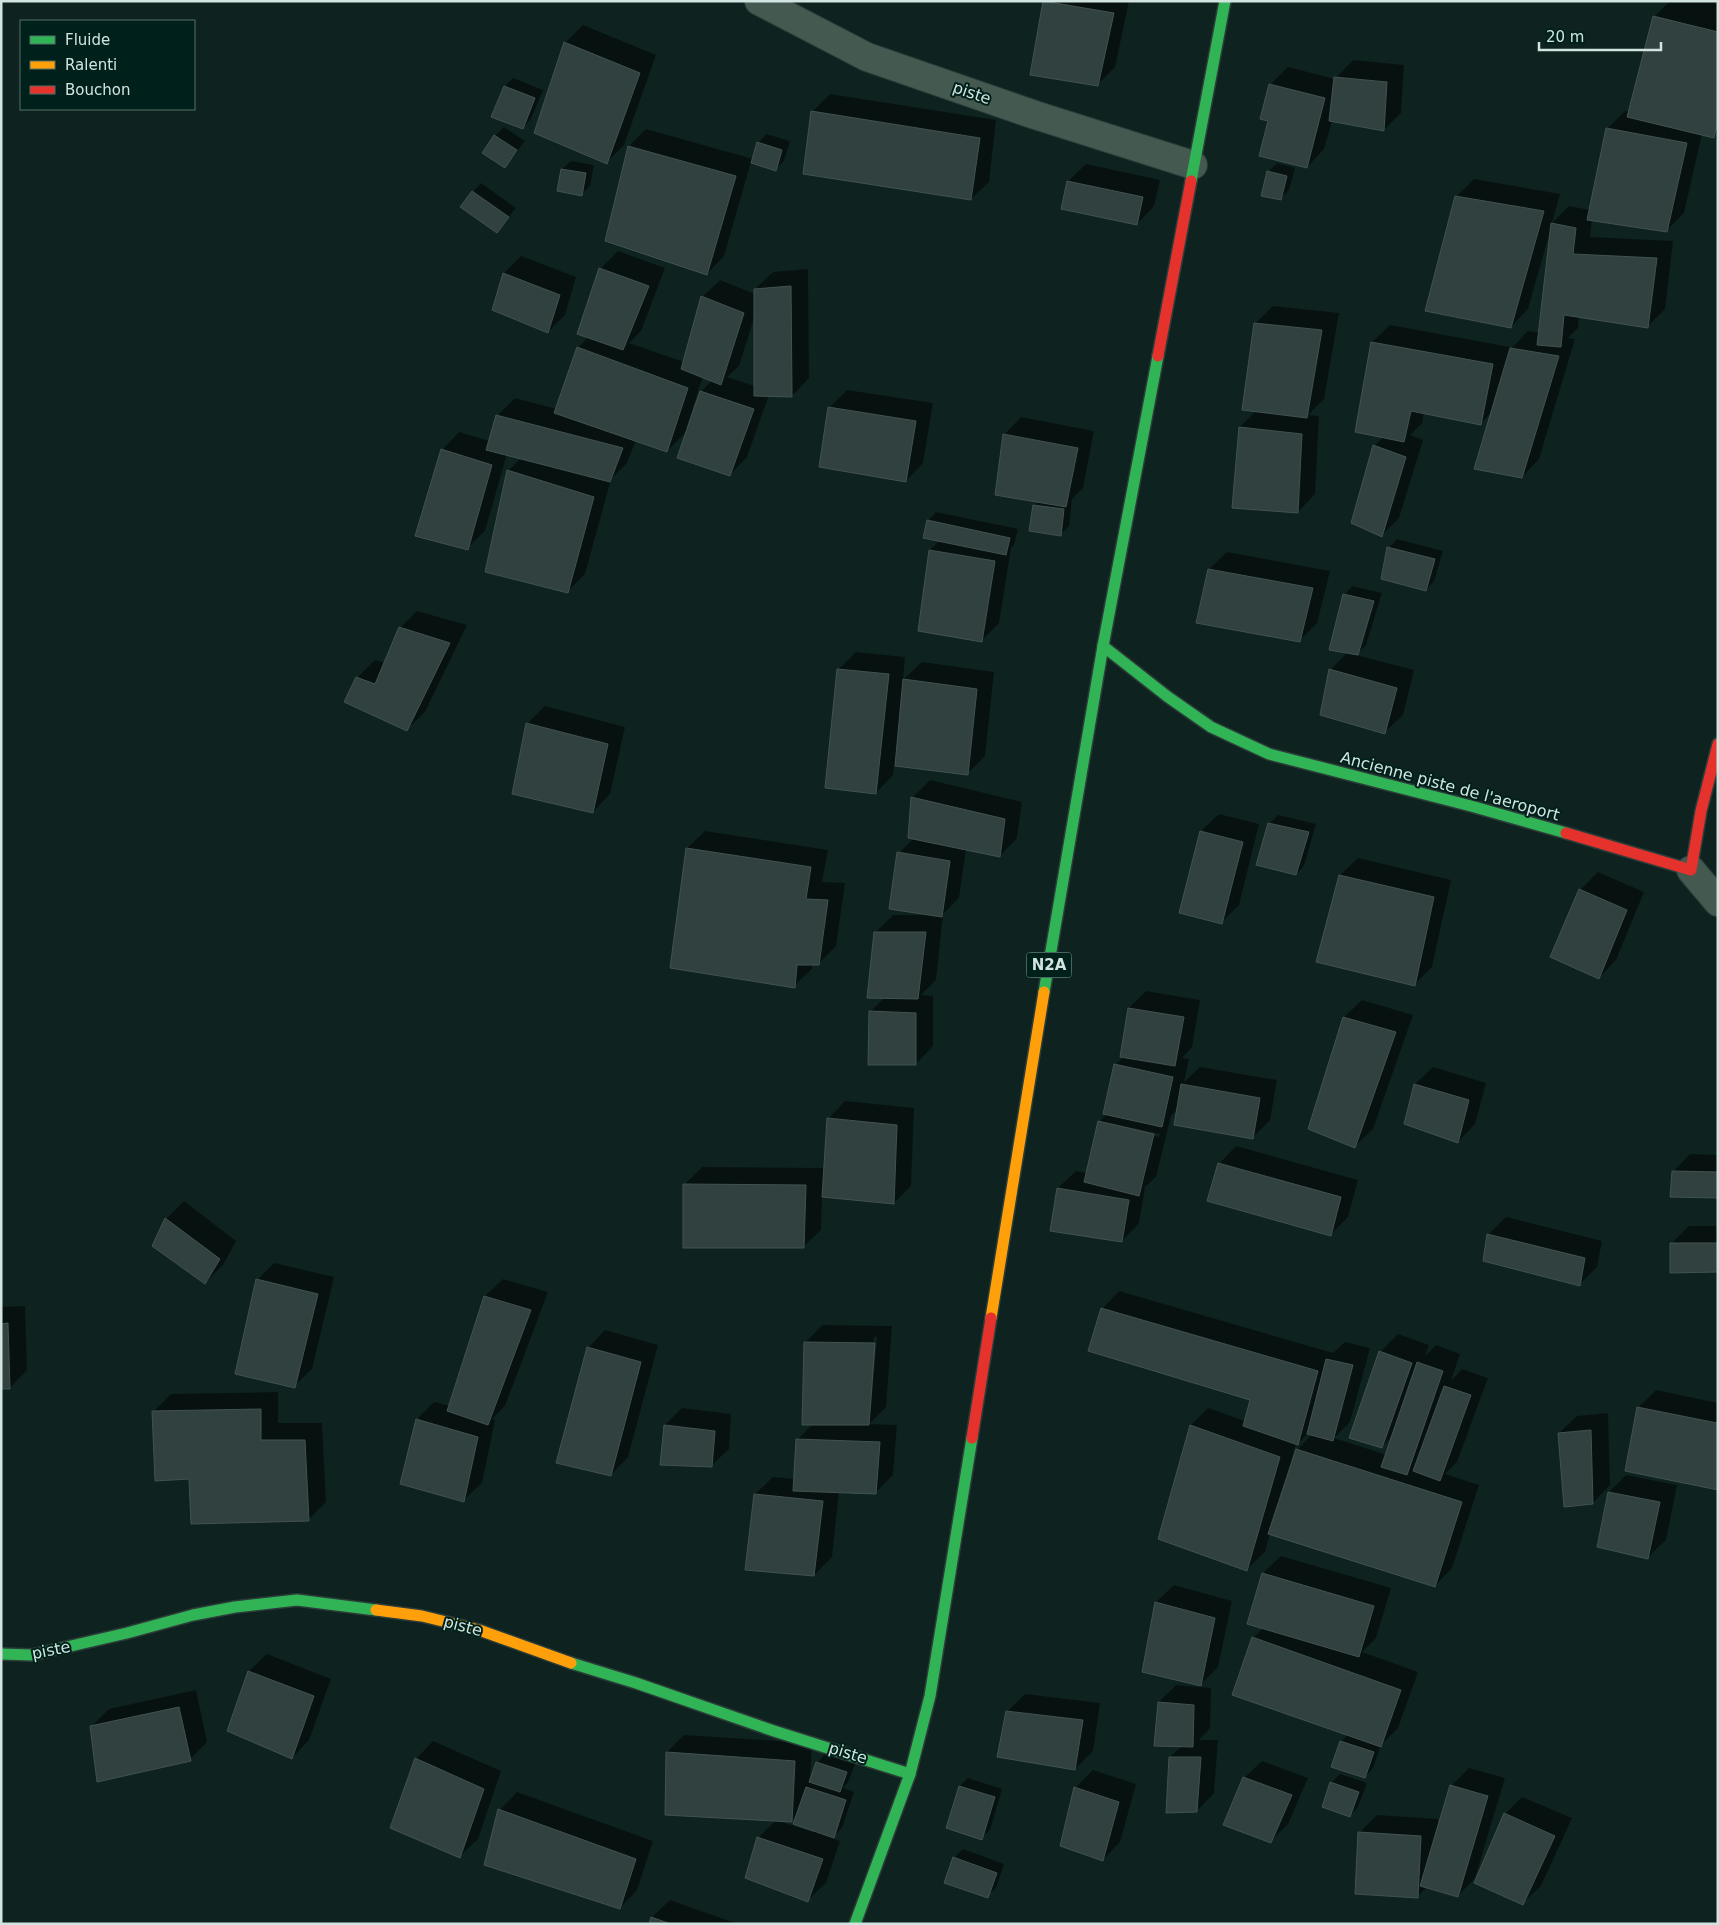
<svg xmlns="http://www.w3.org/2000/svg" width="1719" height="1925" font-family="'DejaVu Sans',sans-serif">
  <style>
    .shadow { fill: #0007; fill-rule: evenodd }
    .building { fill: #304140; stroke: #425251 }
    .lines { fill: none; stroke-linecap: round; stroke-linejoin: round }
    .street-casing { stroke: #2b3c39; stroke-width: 30 }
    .fast-casing { stroke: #2b3c39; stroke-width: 14 }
    .slow-casing { stroke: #2b3c39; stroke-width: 14 }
    .jam-casing { stroke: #2b3c39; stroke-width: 14 }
    .street { stroke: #44594f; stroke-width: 28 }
    .fast { stroke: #30b455; stroke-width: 11 }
    .slow { stroke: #ff9f0a; stroke-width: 11 }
    .jam { stroke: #e5322d; stroke-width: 11 }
    .labels { text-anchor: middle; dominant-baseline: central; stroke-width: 4; stroke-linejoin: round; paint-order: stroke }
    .shield { fill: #00211b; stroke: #92aaa4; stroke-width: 1 }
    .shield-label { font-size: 15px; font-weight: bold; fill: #d1e4df }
    .street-label { font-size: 16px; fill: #d1e4df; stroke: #00211b }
  </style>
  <rect width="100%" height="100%" fill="#0e231f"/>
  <g class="shadow">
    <polygon points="1044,1 1129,1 1115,67 1097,85"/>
    <polygon points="1670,1 1718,1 1718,132 1713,137 1702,134 1684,213 1666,231 1592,219 1590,237 1673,241 1665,309 1647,327 1579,316 1578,328 1568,338 1575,339 1539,459 1522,477 1492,412 1480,424 1424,413 1422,423 1410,435 1423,440 1399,518 1382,535 1374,446 1383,437 1356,431 1372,342 1390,325 1510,347 1509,351 1528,331 1540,333 1550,235 1549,235 1528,309 1511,327 1457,196 1474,179 1560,194 1552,223 1569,206 1590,210 1607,129 1625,111 1630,112 1654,17"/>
    <polygon points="583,25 656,55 624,145 607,162 565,43"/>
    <polygon points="1353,60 1404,65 1401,113 1384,130 1332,121 1324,149 1307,167 1269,120 1270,85 1288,67 1335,79"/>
    <polygon points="513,78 543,90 531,119 523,128 493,116 505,86"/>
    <polygon points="830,94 996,120 989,182 971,199 812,112"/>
    <polygon points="504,127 525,141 505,166 484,153 495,136"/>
    <polygon points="646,129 753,159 758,143 766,134 790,141 784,161 775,169 751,162 724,256 707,274 629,146"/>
    <polygon points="571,161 594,165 590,186 582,194 562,169"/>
    <polygon points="1277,163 1295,168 1289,190 1280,199 1268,172"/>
    <polygon points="1086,164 1160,180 1154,206 1137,224 1068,181"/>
    <polygon points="481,183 516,208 497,231 473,192"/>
    <path d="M618 251 665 268 641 331 629 343 684 362 702 297 720 280 755 294V289L773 272 808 269 809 378 792 396 769 395 747 457 730 475 688 430 667 451 636 440 627 463 611 479 585 574 567 592 508 471 521 458 507 454 485 531 467 548 442 450 459 432 490 441 498 415 515 398 557 409 578 348 588 337 600 269ZM755 315V386L727 377 739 366ZM703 376 712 380 701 392 689 427 687 426Z"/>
    <polygon points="521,256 576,277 565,315 548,332 504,273"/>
    <polygon points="1273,306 1339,313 1324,399 1308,415 1319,416 1315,494 1298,512 1240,427 1257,410 1255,324"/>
    <polygon points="847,390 933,403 923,463 906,481 829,408"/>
    <polygon points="1021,417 1094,431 1083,488 1072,499 1069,526 1060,535 1034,506 1038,501 1004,435"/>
    <polygon points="936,512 1018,529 1014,545 1011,548 999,623 981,641 930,550 940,540 928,521"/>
    <polygon points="1397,539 1443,551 1434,581 1426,590 1389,548"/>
    <polygon points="1227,552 1330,571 1317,623 1299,641 1209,569"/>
    <polygon points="1352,586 1382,593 1366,645 1356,655 1414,670 1403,715 1385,732 1330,670 1348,652 1344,595"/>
    <polygon points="417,611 467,625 425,712 407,729 346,702 357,678 375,660 385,663 400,628"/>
    <polygon points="856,652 905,657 903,680 922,662 994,672 985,756 968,773 894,765 893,775 876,793 838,670"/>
    <polygon points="545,706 625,727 610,794 593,812 527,724"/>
    <polygon points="930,780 1022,802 1017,838 1000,856 966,849 959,898 943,914 936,980 921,995 933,996 933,1046 916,1064 870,1012 885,997 875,933 893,915 929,915 899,853 914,838 912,798"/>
    <polygon points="1219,814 1259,824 1239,905 1221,923 1201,831"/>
    <polygon points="1278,815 1316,824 1304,866 1296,874 1270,823"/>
    <polygon points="705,831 828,850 822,882 845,883 836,946 819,963 812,963 812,969 794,986 687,848"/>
    <polygon points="1358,858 1451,880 1432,967 1414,985 1340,875"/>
    <polygon points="1598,872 1644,892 1616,960 1599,978 1580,890"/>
    <path d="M1146 991 1200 1000 1192 1047 1182 1058 1189 1059 1184 1082 1200 1067 1277 1080 1270 1120 1252 1138 1178 1109 1171 1116 1156 1177 1145 1187 1139 1223 1122 1241 1052 1230 1058 1188 1076 1171 1087 1173 1099 1122 1107 1114 1115 1065 1124 1056 1129 1008ZM1110 1123 1160 1134 1159 1137 1110 1125Z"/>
    <polygon points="1362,1000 1413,1015 1373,1129 1355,1146 1309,1129 1344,1017"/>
    <polygon points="1433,1067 1486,1083 1475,1124 1458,1142 1405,1123 1415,1084"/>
    <polygon points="845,1101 914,1108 911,1186 894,1203 822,1196 821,1230 803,1247 685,1184 702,1167 825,1168 828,1119"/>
    <polygon points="1236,1146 1358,1180 1348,1217 1331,1234 1219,1164"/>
    <polygon points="1690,1154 1718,1155 1718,1197 1673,1172"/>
    <polygon points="184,1201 236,1241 223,1265 205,1283 153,1246 166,1219"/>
    <polygon points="1506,1217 1602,1241 1597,1267 1579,1285 1484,1260 1489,1234"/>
    <polygon points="1689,1226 1718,1226 1718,1271 1671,1244"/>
    <polygon points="274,1263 334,1277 312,1369 294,1386 257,1280"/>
    <polygon points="503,1279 548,1292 505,1406 492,1419 495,1420 482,1483 464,1500 417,1419 434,1402 450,1406 485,1296"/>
    <path d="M1119 1291 1333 1353 1345 1342 1370 1348 1350 1422 1334 1438 1387 1455 1393 1435 1382 1447 1380 1352 1398 1334 1429 1345 1425 1356 1436 1345 1460 1354 1451 1381 1462 1369 1488 1378 1457 1462 1445 1474 1479 1485 1452 1568 1435 1586 1270 1533 1265 1552 1247 1569 1191 1425 1208 1408 1245 1421 1252 1400 1102 1309ZM1308 1433 1312 1434 1297 1450 1293 1462 1291 1461 1296 1443 1298 1444Z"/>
    <polygon points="25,1306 27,1370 10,1388 1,1388 1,1307"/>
    <path d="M822 1325 892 1326 886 1407 869 1424 897 1425 893 1475 876 1492 839 1491 832 1557 814 1575 755 1494 773 1477 795 1479 797 1440 813 1424 805 1343ZM874 1337H877L871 1408H869Z"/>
    <polygon points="605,1330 658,1345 628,1457 611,1475 588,1348"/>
    <polygon points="1656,1390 1718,1403 1718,1489 1638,1408"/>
    <polygon points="278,1392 278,1423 322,1423 326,1502 309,1519 192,1523 190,1478 153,1412 171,1394"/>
    <polygon points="682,1408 731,1414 729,1449 711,1466 665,1425"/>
    <polygon points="1608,1413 1610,1485 1593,1503 1559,1433 1577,1416"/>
    <polygon points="1626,1475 1677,1485 1666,1540 1648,1557 1609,1492"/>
    <polygon points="1281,1556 1391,1588 1376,1638 1362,1652 1418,1672 1398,1728 1381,1745 1373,1768 1365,1777 1341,1742 1348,1734 1253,1638 1263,1628 1249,1623 1263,1573"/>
    <polygon points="1174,1585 1232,1601 1218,1667 1201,1684 1156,1602"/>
    <polygon points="267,1654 331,1679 309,1740 292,1758 228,1730 249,1671"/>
    <polygon points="1176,1685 1211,1688 1210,1728 1199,1740 1218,1740 1214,1793 1197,1811 1170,1757 1182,1746 1159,1702"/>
    <polygon points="196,1690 207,1742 190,1759 91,1727 109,1709"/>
    <polygon points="1025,1694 1100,1703 1093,1751 1075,1769 1007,1712"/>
    <path d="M684 1735 812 1743 810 1781 817 1763 825 1754 855 1764 848 1782 843 1788 854 1792 842 1828 832 1838 840 1841 826 1883 808 1900 758 1838 776 1820 667 1752ZM798 1814 814 1830 813 1832 779 1821H792Z"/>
    <polygon points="433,1741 501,1771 478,1839 460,1856 416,1759"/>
    <polygon points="1262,1761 1308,1778 1288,1824 1270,1842 1244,1778"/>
    <polygon points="1469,1768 1505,1778 1475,1878 1458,1896 1427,1887 1418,1896 1359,1833 1377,1815 1438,1819 1438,1826 1451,1786"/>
    <polygon points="1093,1770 1136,1784 1120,1842 1103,1860 1075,1788"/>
    <polygon points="1340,1774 1367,1783 1358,1807 1350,1816 1331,1783"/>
    <polygon points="968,1778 1002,1789 990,1830 981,1838 960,1786"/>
    <polygon points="517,1792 653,1841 637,1890 620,1908 500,1810"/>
    <polygon points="1522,1797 1572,1818 1541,1886 1523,1903 1505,1814"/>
    <polygon points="963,1849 1004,1864 996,1888 987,1896 954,1858"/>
    <polygon points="670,1900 738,1924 650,1924 652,1917"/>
  </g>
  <g class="building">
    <polygon points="1043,1 1114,13 1098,86 1030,75"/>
    <polygon points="1653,16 1718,32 1718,121 1714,138 1627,117"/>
    <polygon points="564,42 640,73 607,164 534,133"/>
    <polygon points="1334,77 1387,82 1384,131 1329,121"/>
    <polygon points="1269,84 1325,98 1307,168 1259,156 1268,121 1260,119"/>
    <polygon points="504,86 535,98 523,129 491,117"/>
    <polygon points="811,111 980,138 971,200 803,174"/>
    <polygon points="1606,128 1687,143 1667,232 1587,220"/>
    <polygon points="494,135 517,150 505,168 482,153"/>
    <polygon points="757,142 782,150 776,171 751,163"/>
    <polygon points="628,146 736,176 707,275 605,241"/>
    <polygon points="561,169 586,173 582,196 557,191"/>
    <polygon points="1267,171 1287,176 1281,200 1261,196"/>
    <polygon points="1067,181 1143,197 1137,225 1061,209"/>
    <polygon points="472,191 509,217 497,233 460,207"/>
    <polygon points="1455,196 1544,211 1511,328 1425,311"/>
    <polygon points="1551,223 1576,228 1573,254 1657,258 1648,328 1564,315 1561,347 1537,345"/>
    <polygon points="599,268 649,286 623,350 577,334"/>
    <polygon points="503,273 560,295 548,333 492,310"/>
    <polygon points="791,286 792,397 754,396 754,289"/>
    <polygon points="701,296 744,313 721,385 681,369"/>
    <polygon points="1254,323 1322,330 1307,418 1242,410"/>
    <polygon points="1371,342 1493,364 1481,425 1411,411 1404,442 1355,432"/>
    <polygon points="577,347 688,388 667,452 554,413"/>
    <polygon points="1510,348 1559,356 1522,478 1474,469"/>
    <polygon points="700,391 754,409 730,476 677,458"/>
    <polygon points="828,407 916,421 906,482 819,467"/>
    <polygon points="496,415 623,448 610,482 486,450"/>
    <polygon points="1239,427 1302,434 1298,513 1232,508"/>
    <polygon points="1003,434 1078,448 1066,507 995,495"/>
    <polygon points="1373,445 1406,457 1382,537 1351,523"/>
    <polygon points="441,449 492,465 468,550 415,536"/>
    <polygon points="507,470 594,497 568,593 485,572"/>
    <polygon points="1033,505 1064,509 1061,536 1029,531"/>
    <polygon points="927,520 1010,538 1006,555 923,538"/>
    <polygon points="1387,547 1435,559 1426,591 1381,579"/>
    <polygon points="929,550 995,561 982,642 918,631"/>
    <polygon points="1208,569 1313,588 1300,642 1196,623"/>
    <polygon points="1343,594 1374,601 1358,655 1329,650"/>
    <polygon points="399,627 450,643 407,731 344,702 356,677 375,684"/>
    <polygon points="837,669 889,674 876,794 825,788"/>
    <polygon points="1329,669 1397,688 1385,734 1320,715"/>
    <polygon points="903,679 977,689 968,775 895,766"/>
    <polygon points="526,723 608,744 593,813 512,794"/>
    <polygon points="911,797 1005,819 1000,857 908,838"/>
    <polygon points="1268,823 1309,832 1296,875 1256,865"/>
    <polygon points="1200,831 1243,842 1222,924 1179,913"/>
    <polygon points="686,848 811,867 806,899 828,900 819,965 797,965 795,988 670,968"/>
    <polygon points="897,852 950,861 942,917 889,909"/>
    <polygon points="1339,875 1434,897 1415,986 1316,962"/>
    <polygon points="1579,889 1627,910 1599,979 1550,957"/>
    <polygon points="874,932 926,932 918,999 867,998"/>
    <polygon points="1128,1008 1184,1017 1175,1066 1120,1057"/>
    <polygon points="869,1011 916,1013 916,1065 868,1065"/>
    <polygon points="1343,1017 1396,1032 1355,1148 1308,1129"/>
    <polygon points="1114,1064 1173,1077 1162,1127 1103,1114"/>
    <polygon points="1181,1084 1260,1098 1253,1139 1174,1125"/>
    <polygon points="1414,1084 1469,1100 1458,1143 1404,1124"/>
    <polygon points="827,1118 897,1125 894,1204 822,1197"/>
    <polygon points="1098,1121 1154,1134 1139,1196 1084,1182"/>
    <polygon points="1218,1163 1341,1197 1331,1236 1207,1201"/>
    <polygon points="1672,1171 1718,1172 1718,1198 1670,1197"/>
    <polygon points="683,1184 806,1185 804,1248 683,1248"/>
    <polygon points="1057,1188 1129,1200 1122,1242 1050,1231"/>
    <polygon points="165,1218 220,1259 205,1284 152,1246"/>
    <polygon points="1487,1234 1585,1258 1580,1286 1483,1261"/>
    <polygon points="1670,1243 1718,1243 1718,1272 1670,1273"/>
    <polygon points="256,1279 318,1294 295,1388 235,1374"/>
    <polygon points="484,1296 531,1310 488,1425 447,1411"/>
    <polygon points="1101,1308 1318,1371 1298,1445 1243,1426 1250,1400 1088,1351"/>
    <polygon points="8,1323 10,1389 1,1389 1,1324"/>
    <polygon points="804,1342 875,1343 869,1425 802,1425"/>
    <polygon points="587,1347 641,1362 611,1476 556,1463"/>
    <polygon points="1379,1351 1412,1363 1382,1448 1349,1438"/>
    <polygon points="1326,1359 1353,1365 1333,1441 1307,1434"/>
    <polygon points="1417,1362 1443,1371 1407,1475 1381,1467"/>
    <polygon points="1444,1386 1471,1395 1440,1481 1413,1471"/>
    <polygon points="1637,1407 1717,1423 1718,1421 1718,1490 1625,1471"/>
    <polygon points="261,1409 261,1440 305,1440 309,1521 191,1524 189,1479 155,1481 152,1411"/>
    <polygon points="416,1419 478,1437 464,1502 400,1484"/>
    <polygon points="664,1425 715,1431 712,1467 660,1465"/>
    <polygon points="1190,1425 1280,1457 1247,1571 1158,1539"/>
    <polygon points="1591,1430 1593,1504 1564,1507 1558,1433"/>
    <polygon points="796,1439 880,1442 876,1494 793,1491"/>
    <polygon points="1296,1449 1462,1502 1435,1587 1268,1534"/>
    <polygon points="1608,1492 1660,1502 1648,1559 1597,1547"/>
    <polygon points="754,1494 823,1501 814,1576 745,1570"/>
    <polygon points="1262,1573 1374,1606 1359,1657 1247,1624"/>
    <polygon points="1155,1602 1215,1618 1201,1686 1142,1672"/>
    <polygon points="1252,1637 1401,1690 1381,1747 1232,1695"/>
    <polygon points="248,1671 314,1696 292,1759 227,1731"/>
    <polygon points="1158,1702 1194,1705 1193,1747 1154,1746"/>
    <polygon points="179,1707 191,1761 97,1782 90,1726"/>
    <polygon points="1006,1711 1083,1720 1075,1770 997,1757"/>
    <polygon points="1340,1741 1374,1752 1365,1778 1331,1767"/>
    <polygon points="666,1752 795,1761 792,1822 665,1815"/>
    <polygon points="1169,1757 1201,1757 1197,1812 1166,1813"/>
    <polygon points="415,1758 484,1789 460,1858 390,1828"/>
    <polygon points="816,1762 847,1772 840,1792 809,1782"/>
    <polygon points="1243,1777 1292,1795 1271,1843 1223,1825"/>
    <polygon points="1330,1782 1359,1792 1350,1817 1322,1807"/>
    <polygon points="1450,1785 1488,1796 1458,1897 1420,1886"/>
    <polygon points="959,1786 995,1797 982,1840 946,1828"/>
    <polygon points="806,1787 846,1800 834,1838 793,1824"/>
    <polygon points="1074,1787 1119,1802 1103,1861 1060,1846"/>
    <polygon points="498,1809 636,1859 620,1909 484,1865"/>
    <polygon points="1504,1813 1555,1836 1523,1905 1474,1883"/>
    <polygon points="1358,1832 1421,1836 1418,1898 1355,1894"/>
    <polygon points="757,1837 823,1859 808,1902 745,1878"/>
    <polygon points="953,1857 997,1873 988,1898 944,1883"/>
    <polygon points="651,1917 671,1924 649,1924"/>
  </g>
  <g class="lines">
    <defs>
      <g id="street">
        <polyline points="759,1 867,57 1035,115 1193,165"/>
        <polyline points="1691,870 1718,902"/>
      </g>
      <g id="fast">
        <polyline points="1191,181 1225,1"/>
        <polyline points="1103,646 1168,697 1211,727 1269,754 1471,806 1566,833"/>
        <polyline points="1044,992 1103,646 1158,356"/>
        <polyline points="1,1654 32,1655 127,1633 193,1615 235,1607 297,1600 376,1610"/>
        <polyline points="571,1663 636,1683 774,1731 910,1774"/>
        <polyline points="855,1924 910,1774 930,1696 972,1438"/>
      </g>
      <g id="slow">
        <polyline points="991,1318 1044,992"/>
        <polyline points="376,1610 422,1616 479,1630 571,1663"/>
      </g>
      <g id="jam">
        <polyline points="1158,356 1191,181"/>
        <polyline points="1566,833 1691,870 1701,811 1718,744"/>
        <polyline points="972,1438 991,1318"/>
      </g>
    </defs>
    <use href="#street" class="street-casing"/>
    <use href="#fast" class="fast-casing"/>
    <use href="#slow" class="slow-casing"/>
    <use href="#jam" class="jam-casing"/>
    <use href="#street" class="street"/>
    <use href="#fast" class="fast"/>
    <use href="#slow" class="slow"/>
    <use href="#jam" class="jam"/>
  </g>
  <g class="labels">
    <rect class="shield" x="1026.5" y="952.5" width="45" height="25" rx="4"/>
    <g class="shield-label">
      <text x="1049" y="965">N2A</text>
    </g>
    <g class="street-label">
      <text transform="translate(972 93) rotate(19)">piste</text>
      <text transform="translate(1450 786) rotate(15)">Ancienne piste de l'aeroport</text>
      <text transform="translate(463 1626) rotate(15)">piste</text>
      <text transform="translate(51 1650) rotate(-11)">piste</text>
      <text transform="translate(848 1753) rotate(17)">piste</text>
    </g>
  </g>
  <rect width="1719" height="1925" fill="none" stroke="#d1e4df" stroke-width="5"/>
  <rect x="20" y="20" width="175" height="90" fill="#00211b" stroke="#546f69"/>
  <rect x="30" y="36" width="25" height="8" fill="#30b455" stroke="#546f69"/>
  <text x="65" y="45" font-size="15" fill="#d1e4df">Fluide</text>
  <rect x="30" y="61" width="25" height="8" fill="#ff9f0a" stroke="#546f69"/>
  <text x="65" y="70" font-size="15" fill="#d1e4df">Ralenti</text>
  <rect x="30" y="86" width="25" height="8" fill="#e5322d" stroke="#546f69"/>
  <text x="65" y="95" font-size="15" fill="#d1e4df">Bouchon</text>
  <path d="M1539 42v8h122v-8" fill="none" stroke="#d1e4df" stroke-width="2.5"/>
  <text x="1546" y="42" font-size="15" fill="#d1e4df" stroke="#00211b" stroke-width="4" paint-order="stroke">20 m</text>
</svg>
